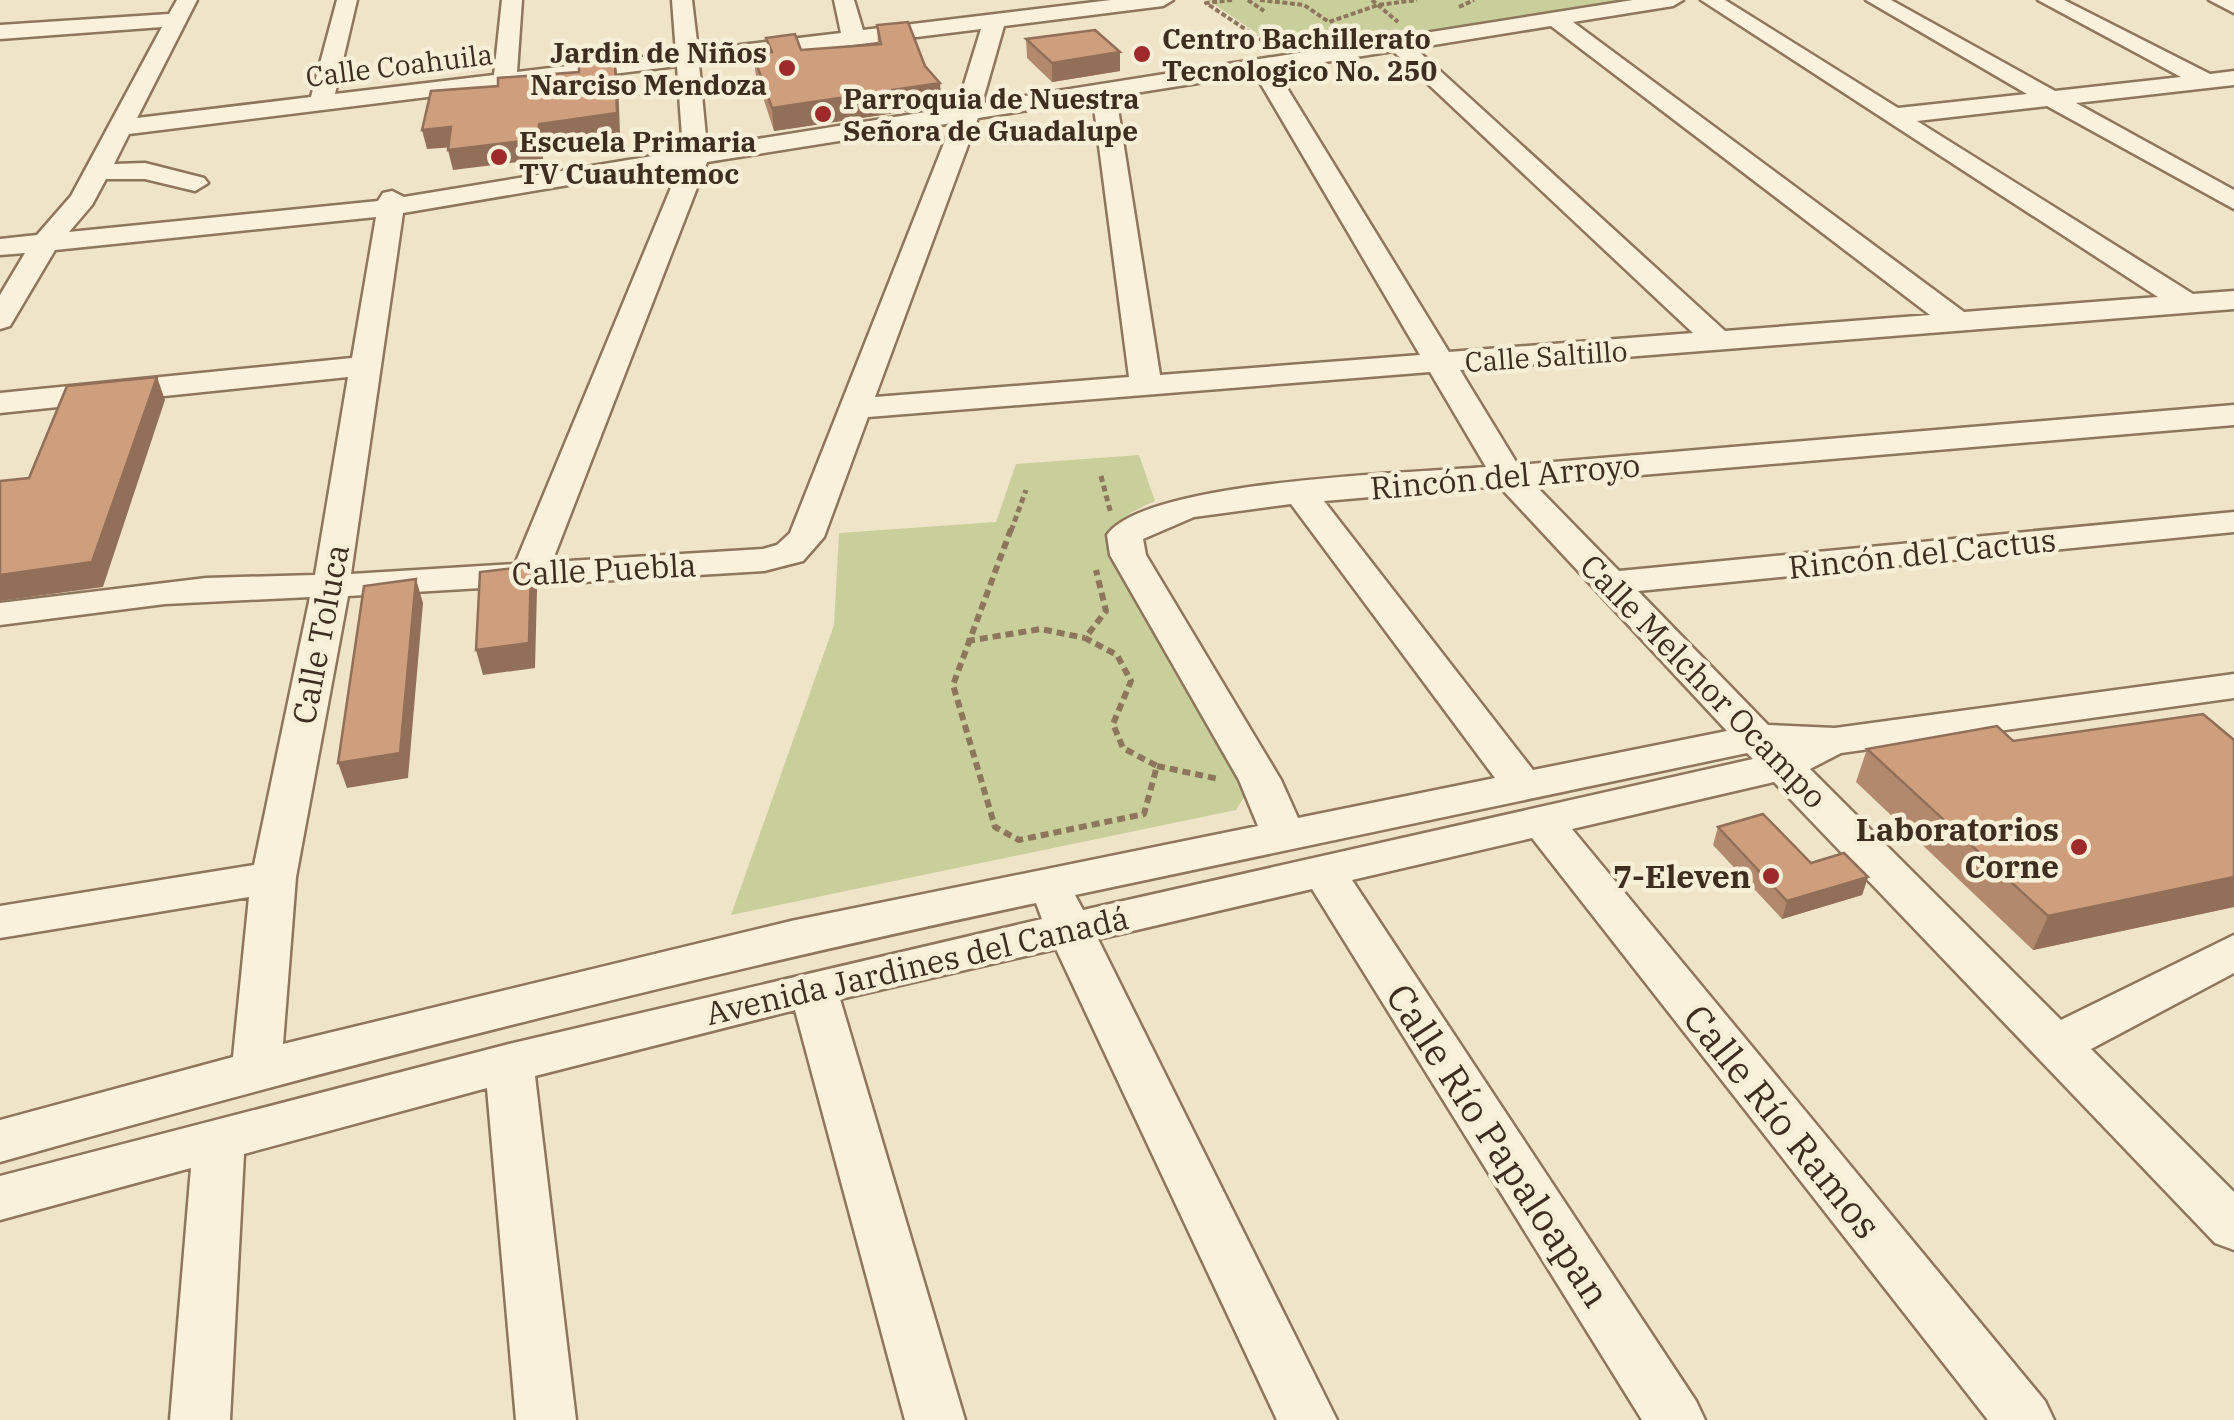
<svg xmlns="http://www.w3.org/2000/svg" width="2234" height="1420" font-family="'IBM Plex Serif',serif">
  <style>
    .green { fill: #c9cf9b }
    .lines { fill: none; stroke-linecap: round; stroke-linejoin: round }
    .minor-casing { stroke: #8d765c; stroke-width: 5 }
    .path-far2 { stroke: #8d765c; stroke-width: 4; stroke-dasharray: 5 2.5; stroke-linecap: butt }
    .path-far1 { stroke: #8d765c; stroke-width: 5; stroke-dasharray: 6 4; stroke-linecap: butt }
    .path { stroke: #8d765c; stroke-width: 6; stroke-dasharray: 8 5; stroke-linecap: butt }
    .minor { fill: #faf1dc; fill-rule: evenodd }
    .wall { fill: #b2896c }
    .shaded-wall { fill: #916f58 }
    .building { fill: #cf9f7d; stroke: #916f58; stroke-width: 2.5 }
    .poi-dot { fill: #9e2a2b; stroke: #f7eed8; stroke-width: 4 }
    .labels { text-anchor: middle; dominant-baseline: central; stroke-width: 9; stroke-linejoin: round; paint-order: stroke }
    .far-poi-label { font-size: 28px; font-weight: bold; fill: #3d2e20; stroke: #f7eed8; text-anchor: start }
    .far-street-label { font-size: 28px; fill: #3d2e20; stroke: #f7eed8 }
    .street-label { font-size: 32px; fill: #3d2e20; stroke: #f7eed8 }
    .poi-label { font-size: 32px; font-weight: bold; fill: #3d2e20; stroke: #f7eed8; text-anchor: end }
    .near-street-label { font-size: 38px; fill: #3d2e20; stroke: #f7eed8 }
  </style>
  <rect width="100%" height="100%" fill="#f0e4c8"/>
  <g class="green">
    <polygon points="1208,0 1646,0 1292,57"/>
    <path d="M1139 455 1155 501C1131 512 1115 518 1111 546L1248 791 1236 810 731 915 834 625 839 533 996 522 1016 464Z"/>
  </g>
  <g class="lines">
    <defs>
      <g id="minor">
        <path d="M177 0H197L137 118 311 97 337 0H357L335 94 494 75 502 0H522L517 72 676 53 672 0H692L698 50 841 33 834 0H854L863 30 1111 0H1173L1163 6 1004 26 982 103 1633 0H1683L1673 6 1573 22 1964 312 2158 297 1701 0H1725L1898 108 2027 94 1866 0H1891L2055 91 2181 77 2038 0H2064L2210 74 2234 71V85L2076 103 2234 190V209L2047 106 1917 121 2193 294 2234 291V309L1460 370 1518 465 2234 405V425L1534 484 1619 571 2234 512V532L1638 591 1768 725 1835 728 2234 674V698L1841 753 1810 769 2061 1020 2234 935V973L2091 1049 2234 1192V1250L2215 1243 1774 782 1572 829 2045 1401 2054 1420H1988L1532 838 1352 880 1696 1401 1705 1420H1642L1312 889 1098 939 1337 1420H1277L1056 949 840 999 965 1420H905L795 1010 535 1076 576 1420H516L487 1088 244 1154 230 1420H170L191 1168 0 1220V1176L509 1044 1042 919 1036 903C687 977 343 1065 0 1162V1120L233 1057 249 897 0 938V906L254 865 310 597 165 604 0 625V603L206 578 315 575 348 377 0 413V393L352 358 376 217 55 250 10 326 0 329V295L25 253 0 255V239L37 235 71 196 162 27 0 39V25L169 14ZM1551 26 1930 315 1725 331 1415 48ZM981 29 957 107 707 147 699 64ZM1393 51 1693 333 1449 352 1276 70ZM677 66 683 151 404 197 392 191 383 193 378 201 69 232 92 205 106 179H145L195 191 208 183 204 178 145 163 114 164 129 134ZM1255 74 1420 355 1160 375 1116 96ZM1093 100 1129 377 875 397 978 118ZM952 123 790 533 777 545 763 549 552 562 707 162ZM680 166 515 564 351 574 403 213ZM1430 372 1486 467C1414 473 1145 480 1107 535L1110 555 1239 780 1258 826 791 921 283 1044 296 877 348 596 764 571 803 561 824 537 868 417ZM1499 486 1727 731 1533 770 1324 501ZM1291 504 1495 778 1298 818 1281 780 1146 555 1143 539 1194 517ZM1747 753 1753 759 1083 910 1075 895Z"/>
        <polygon points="2209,0 2234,0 2234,13"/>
      </g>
    </defs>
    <use href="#minor" class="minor-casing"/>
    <g class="path-far2">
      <polyline points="1232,0 1206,3 1263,41"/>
      <polyline points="1248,0 1264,11"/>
      <polyline points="1260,0 1304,5 1329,22 1378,5 1417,0"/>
      <polyline points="1372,0 1398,22"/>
      <polyline points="1459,7 1474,0"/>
    </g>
    <g class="path-far1">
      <polyline points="1101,476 1111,514"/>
      <polyline points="1011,531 1026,490"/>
    </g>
    <g class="path">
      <polyline points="1011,529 953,685 995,827 1019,840 1144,814 1157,766 1123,748 1113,724 1131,681 1117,655 1085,638 1106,611 1096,570"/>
      <polyline points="967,641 1041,629 1085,638"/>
      <polyline points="1157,766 1219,779"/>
    </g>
    <use href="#minor" class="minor"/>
  </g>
  <g class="wall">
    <polygon points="877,25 942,106 774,131 756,76 753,54 768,52 766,38 801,50 878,45"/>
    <polygon points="1026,39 1120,52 1120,71 1052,82 1027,58"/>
    <polygon points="2234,740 2234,907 2033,950 1856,782 1867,749"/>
    <polygon points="1718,827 1811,863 1868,877 1862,895 1782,919 1713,845"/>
  </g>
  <g class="shaded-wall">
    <polygon points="1120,52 1120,71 1052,82 1052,63"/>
    <polygon points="615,62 618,81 620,133 543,144 543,159 453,170 448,150 539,124"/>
    <polygon points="940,83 942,106 774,131 772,108"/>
    <polygon points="451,127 455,147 427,149 422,130"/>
    <polygon points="157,377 165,400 103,587 0,601 0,575"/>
    <polygon points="531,566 537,590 535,668 483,675 476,650"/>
    <polygon points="416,579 423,603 408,778 347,788 338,763"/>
    <polygon points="1868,877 1862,895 1782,919 1787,901"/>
    <polygon points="2234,877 2234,907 2033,950 2048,916"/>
  </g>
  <g class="building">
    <polygon points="908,22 925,66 940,83 772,108 753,54 772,52 766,38 795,34 801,50 881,44 877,25"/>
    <polygon points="1095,30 1120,52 1052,63 1026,39"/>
    <polygon points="615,62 617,113 539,124 539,139 448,150 451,127 422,130 431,91 498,86 498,78 579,72 579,65"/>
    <polygon points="157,377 92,562 0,575 0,481 29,478 67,386"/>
    <polygon points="531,566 529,643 476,650 480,572"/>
    <polygon points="416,579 400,753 338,763 364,586"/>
    <polygon points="2203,714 2234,740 2234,877 2048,916 1867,749 1997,726 2013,741"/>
    <polygon points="1763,814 1811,863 1844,853 1868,877 1787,901 1718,827"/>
  </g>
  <g class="poi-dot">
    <circle cx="1142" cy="54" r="10"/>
    <circle cx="787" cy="68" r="10"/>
    <circle cx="823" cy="114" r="10"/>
    <circle cx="499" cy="157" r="10"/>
    <circle cx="2079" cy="847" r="10"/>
    <circle cx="1771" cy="876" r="10"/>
  </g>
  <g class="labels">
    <g class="far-poi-label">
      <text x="1162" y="38">Centro Bachillerato<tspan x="1162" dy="32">Tecnologico No. 250</tspan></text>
      <text x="767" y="52" text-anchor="end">Jardin de Niños<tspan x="767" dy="32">Narciso Mendoza</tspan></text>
      <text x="843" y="98">Parroquia de Nuestra<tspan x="843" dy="32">Señora de Guadalupe</tspan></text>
      <text x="519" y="141">Escuela Primaria<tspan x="519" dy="32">TV Cuauhtemoc</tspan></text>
    </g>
    <g class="far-street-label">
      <text transform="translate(399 65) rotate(-7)">Calle Coahuila</text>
      <text transform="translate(1546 356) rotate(-4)">Calle Saltillo</text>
    </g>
    <g class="street-label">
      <text transform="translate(1505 476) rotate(-5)">Rincón del Arroyo</text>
      <text transform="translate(1922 553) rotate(-6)">Rincón del Cactus</text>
      <text transform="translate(604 569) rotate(-3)">Calle Puebla</text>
      <text transform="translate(320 634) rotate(-79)">Calle Toluca</text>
      <text transform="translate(1704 681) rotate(46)">Calle Melchor Ocampo</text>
      <text transform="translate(917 965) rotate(-13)">Avenida Jardines del Canadá</text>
    </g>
    <g class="poi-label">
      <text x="2059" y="829">Laboratorios<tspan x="2059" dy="37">Corne</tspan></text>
      <text x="1751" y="876">7-Eleven</text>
    </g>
    <g class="near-street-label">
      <text transform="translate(1783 1121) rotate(51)">Calle Río Ramos</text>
      <text transform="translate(1499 1145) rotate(57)">Calle Río Papaloapan</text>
    </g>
  </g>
</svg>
